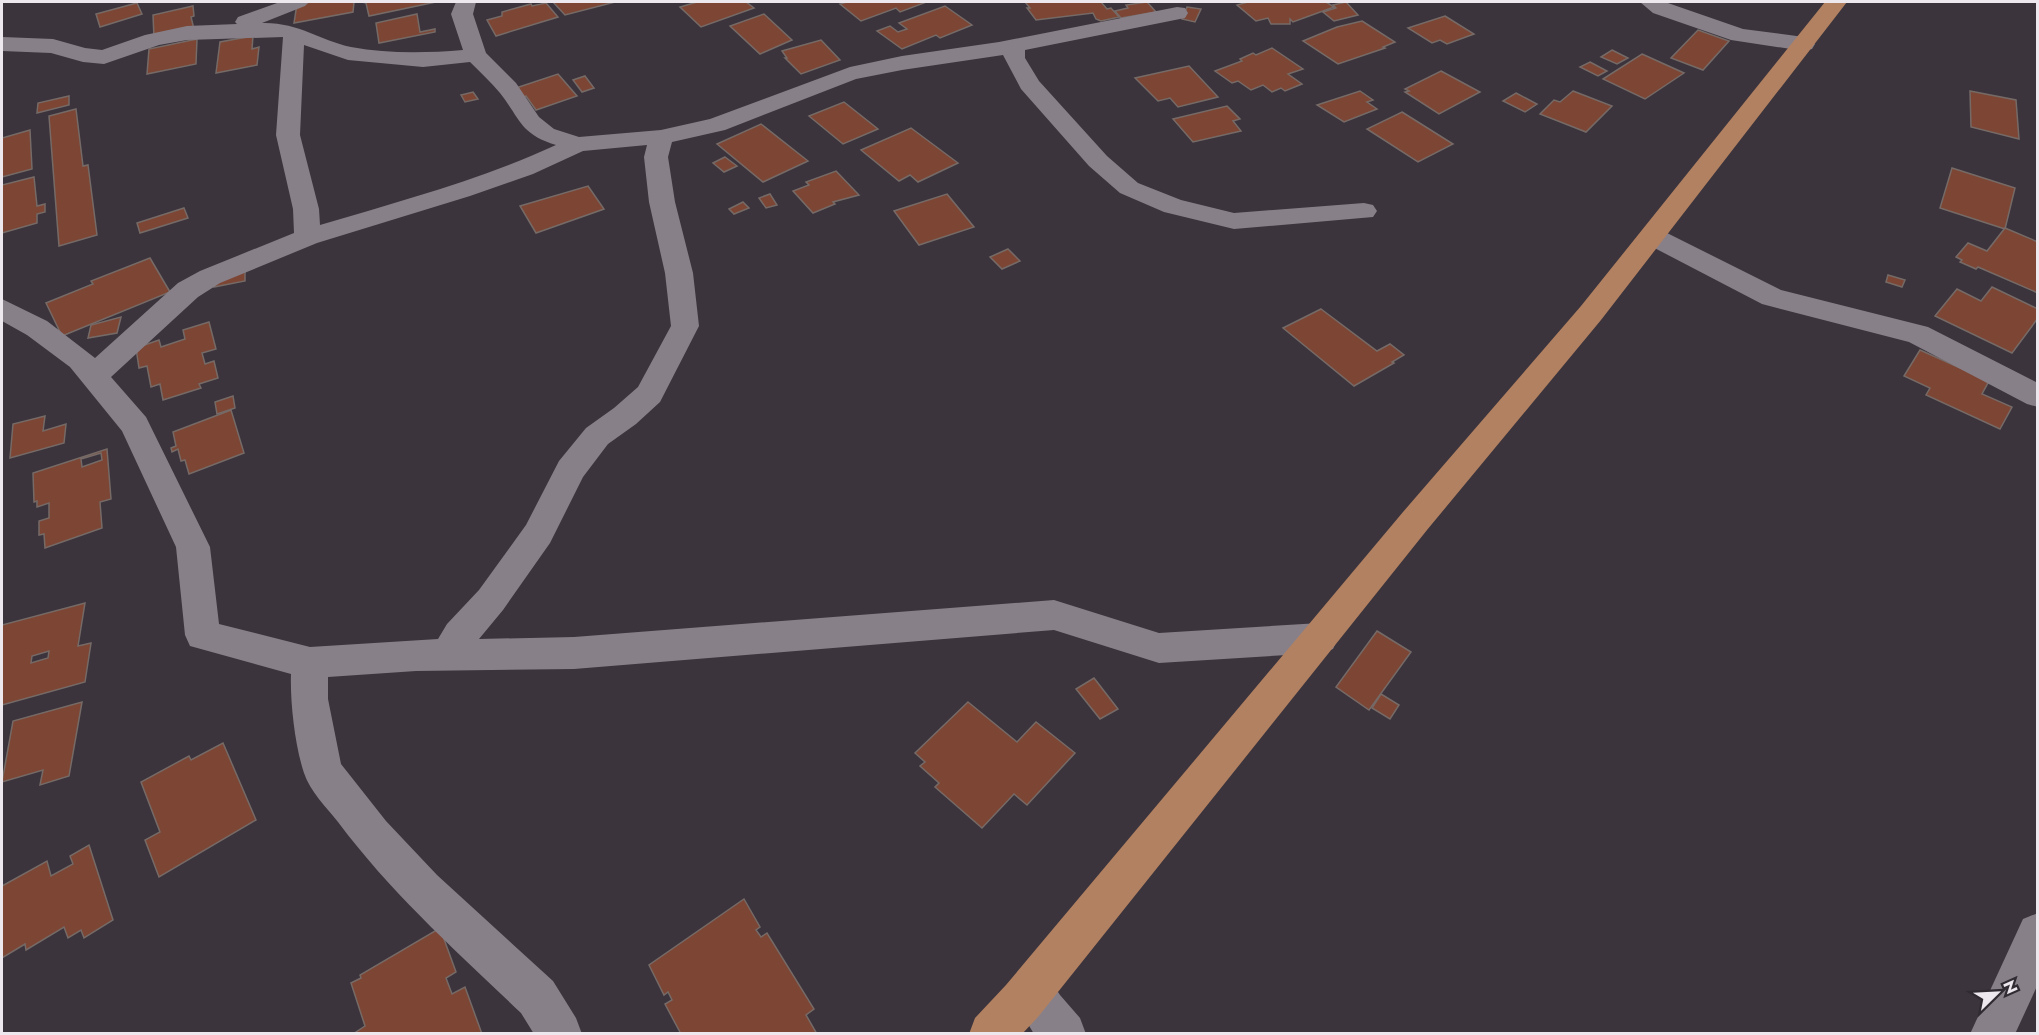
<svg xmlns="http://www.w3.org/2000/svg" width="2039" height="1035" viewBox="0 0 2039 1035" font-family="Jost,sans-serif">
<rect width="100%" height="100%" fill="#3b343c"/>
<g fill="#7d4533" stroke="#766a67" stroke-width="1.5" fill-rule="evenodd">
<polygon points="312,2 354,2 353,12 294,23 297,4"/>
<polygon points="362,2 436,2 369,16 366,3"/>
<polygon points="553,2 615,2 565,15"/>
<polygon points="697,2 746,2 754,8 701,27 680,7"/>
<polygon points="847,2 922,2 924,3 900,12 896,8 861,21 840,4"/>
<polygon points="1025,2 1101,2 1107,9 1111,8 1119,17 1101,21 1096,19 1093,13 1036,20 1027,8 1030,8"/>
<polygon points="1147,2 1156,12 1121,18 1115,11 1128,8 1126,5"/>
<polygon points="1248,2 1326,2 1334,7 1293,22 1290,19 1290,24 1271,24 1268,18 1256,21 1237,5"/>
<polygon points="1346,2 1358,15 1334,21 1323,12 1336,8 1333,5"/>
<polygon points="137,3 142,14 100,27 96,14"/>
<polygon points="546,3 558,17 496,36 487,20 502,16 502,12 531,4 532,6"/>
<polygon points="193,6 194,16 191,17 194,29 154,38 153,15"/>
<polygon points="945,6 972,25 940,38 936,35 902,49 877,31 890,26 898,32 907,29 899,23"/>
<polygon points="1187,7 1201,9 1195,22 1182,19"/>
<polygon points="417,14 420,32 435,29 435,32 379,43 376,23"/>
<polygon points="764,14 792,40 760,54 730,26"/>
<polygon points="1445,16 1474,34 1447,44 1440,40 1432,43 1408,28"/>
<polygon points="1362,21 1395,42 1383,47 1385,48 1338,64 1303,41 1337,27"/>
<polygon points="1698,30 1729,41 1703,70 1671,58"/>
<polygon points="253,36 252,49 259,47 257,65 216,73 220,42"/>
<polygon points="197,39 196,64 147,74 149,49"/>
<polygon points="821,40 840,60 801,74 785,58 787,58 782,51"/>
<polygon points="1272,48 1303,69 1288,74 1302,84 1285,91 1281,88 1272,92 1263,85 1251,90 1238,81 1232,83 1215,71 1242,61 1240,59 1253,53 1256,55"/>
<polygon points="1612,50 1628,58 1617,64 1601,57"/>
<polygon points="1642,54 1684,73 1645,99 1603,79"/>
<polygon points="1590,62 1607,71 1598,76 1580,67"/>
<polygon points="1189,66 1218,97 1178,107 1170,98 1158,101 1135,78"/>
<polygon points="1441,71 1480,92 1439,114 1405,92 1409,91 1405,89"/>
<polygon points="558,74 577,96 536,110 526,96 520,99 513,89"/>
<polygon points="585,76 594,88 582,92 573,80"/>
<polygon points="1360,91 1373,100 1367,102 1377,109 1344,122 1317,105"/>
<polygon points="1573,91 1612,106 1586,132 1540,114 1554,100 1560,102"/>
<polygon points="1970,91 2016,100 2019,139 1971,127"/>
<polygon points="473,92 478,99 465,102 461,95"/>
<polygon points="1516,93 1537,104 1525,112 1503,101"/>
<polygon points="69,96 69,105 37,113 38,103"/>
<polygon points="844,102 878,129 843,144 809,116"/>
<polygon points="1227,106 1240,119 1233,121 1241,131 1193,142 1173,119"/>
<polygon points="76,109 83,166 88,165 97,235 59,246 49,116"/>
<polygon points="1402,112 1453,144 1418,162 1367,129"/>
<polygon points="761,124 808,161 763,182 717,144"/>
<polygon points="911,128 958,163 918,182 910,175 899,181 861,150"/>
<polygon points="30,130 32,169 2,177 2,138"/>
<polygon points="725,157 737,166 724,172 713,163"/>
<polygon points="1952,168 2015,188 2005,229 1940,208"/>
<polygon points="836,171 859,195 833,202 835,204 813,213 793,191 809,185 806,182"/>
<polygon points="34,177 37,206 45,204 45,212 37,214 37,223 2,233 2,185"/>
<polygon points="588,186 604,209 536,233 520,206"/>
<polygon points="770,194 777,205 766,208 759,198"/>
<polygon points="947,194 974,227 919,245 894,211"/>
<polygon points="743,202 749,208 734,214 729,209"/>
<polygon points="184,208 188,218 140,233 137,223"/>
<polygon points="2005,228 2038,242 2038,293 1978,267 1976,269 1960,262 1962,260 1956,257 1968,243 1987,251"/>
<polygon points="1008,249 1020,261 1002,269 990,257"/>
<polygon points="150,258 170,292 62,336 46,303 93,284 91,281"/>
<polygon points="245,269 245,281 214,287 215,276"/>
<polygon points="1888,275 1905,280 1902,287 1886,282"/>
<polygon points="1992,287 2038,309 2038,318 2012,353 1935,316 1957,289 1981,301"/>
<polygon points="1321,309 1377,351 1390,344 1404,355 1392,362 1394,363 1354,386 1283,328"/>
<polygon points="121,317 117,333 88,338 91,325"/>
<polygon points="209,322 216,349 202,353 205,364 214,361 218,378 199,384 201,388 163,400 160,384 151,387 147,366 139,368 136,348 159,340 161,347 185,339 183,330"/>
<polygon points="1920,350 1989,381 1982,394 2012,407 2000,429 1926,395 1930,388 1904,376"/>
<polygon points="233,396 235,408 217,414 215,402"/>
<polygon points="231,410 244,453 189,474 185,460 181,461 178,449 172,452 171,448 176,446 173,432"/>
<polygon points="45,416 43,431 66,424 64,443 10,458 13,424"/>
<path d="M107,449L111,499L100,502L102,528L45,548L44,534L39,535V521L49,518V503L37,507V501L34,502L33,473ZM101,453L102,460L82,467L81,459Z"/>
<path d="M85,603L78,646L91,643L85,682L2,705V625ZM49,651L48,658L31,663L32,656Z"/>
<polygon points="1377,631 1411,652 1369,710 1336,687"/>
<polygon points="1094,678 1118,709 1100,719 1076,689"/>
<polygon points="1381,694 1399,705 1390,719 1372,708"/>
<polygon points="82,702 69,776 40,785 43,770 2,782 13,721"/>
<polygon points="968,702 1017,742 1036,722 1075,753 1027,805 1014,794 982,828 935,787 939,783 920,766 925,762 915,753"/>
<polygon points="223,743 256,820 159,877 145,840 160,832 141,782 189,756 191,760"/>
<polygon points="89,845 113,920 84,938 81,930 68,938 64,927 26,950 25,944 2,958 2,886 47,861 51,876 73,864 70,856"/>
<polygon points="744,899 760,927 756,930 761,937 767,933 814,1009 806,1015 817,1034 681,1034 665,1004 672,1000 668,992 664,995 649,965"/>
<polygon points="440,928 456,972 446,978 452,994 465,987 482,1034 353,1034 365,1026 351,983 361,978 360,975"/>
</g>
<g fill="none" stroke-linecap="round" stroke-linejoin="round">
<g fill="#878089" fill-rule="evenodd">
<path d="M280,2H309L305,6L262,23C298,22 319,40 351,47C388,54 427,53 463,50L451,14L456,2H476L473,14L486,53L516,83L539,117L554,129L579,137L661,130L710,119L850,67L902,56L999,42L1177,7L1185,8L1188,13L1185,18L1025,50V58L1039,81L1107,156L1138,183L1181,200L1234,213L1364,203L1373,205L1377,211L1373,217L1234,229L1164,212L1120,193L1089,166L1021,89L1003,55L902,70L856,79L725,130L672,142L668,157L675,202L693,273L699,326L660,402L636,424L608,444L583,477L550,543L503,610L479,639L574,637L1054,600L1159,633L1320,623L1333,627L1338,638L1333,649L1320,653L1159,663L1054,630L574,669L416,671L328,677V699L341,764L386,821L437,875L553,981L576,1018L582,1034H534L521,1013C457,952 391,893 338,822C326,807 310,791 304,773C295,746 290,702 291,674L190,646L185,635L176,547L122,431L70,367L27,335L2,321V299L47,321L95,358L178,283L200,271L294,233L293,209L276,135L283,37L187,40L159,45L104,64L83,62L51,53L2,51V37L53,39L85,48L102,50L145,35L187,26L237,24L235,22L238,17ZM304,45L348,60L423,67L470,62C480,72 491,82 500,93C521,120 520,134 556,145C480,180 400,201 320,225L319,209L300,135ZM647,145L644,157L649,202L665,273L671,326L638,387L614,408L586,428L559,461L526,525L479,590L447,624L438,639L310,647L219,624L210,547L146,417L111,377L198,297L220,283L317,243L470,196L533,174L583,151Z"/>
<polygon points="1640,2 1665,2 1743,29 1804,37 1812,39 1815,44 1812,49 1804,51 1731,40 1653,13"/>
<polygon points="1652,228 1661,230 1781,290 1928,327 2038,383 2038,407 2027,404 1909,342 1762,304 1643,242 1639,236 1643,230"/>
<polygon points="2038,913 2038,984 2015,1034 1970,1034 2023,919"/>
<polygon points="1031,967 1046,974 1060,995 1080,1018 1086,1034 1034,1034 1016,1004 1009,989 1016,974"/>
</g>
<polygon fill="#b28161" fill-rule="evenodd" points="1825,2 1847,2 1601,320 1427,530 1038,1017 1022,1034 969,1034 975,1018 1006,985 1403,512 1581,306"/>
</g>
<rect width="2039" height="1035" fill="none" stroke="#ece8ed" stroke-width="6"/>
<g transform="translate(1997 993) rotate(66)" stroke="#302a32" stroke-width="4.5" paint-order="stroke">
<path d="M0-4.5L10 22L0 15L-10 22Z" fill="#ece8ed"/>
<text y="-9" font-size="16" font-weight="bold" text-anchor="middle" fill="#ece8ed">N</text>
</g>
</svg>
